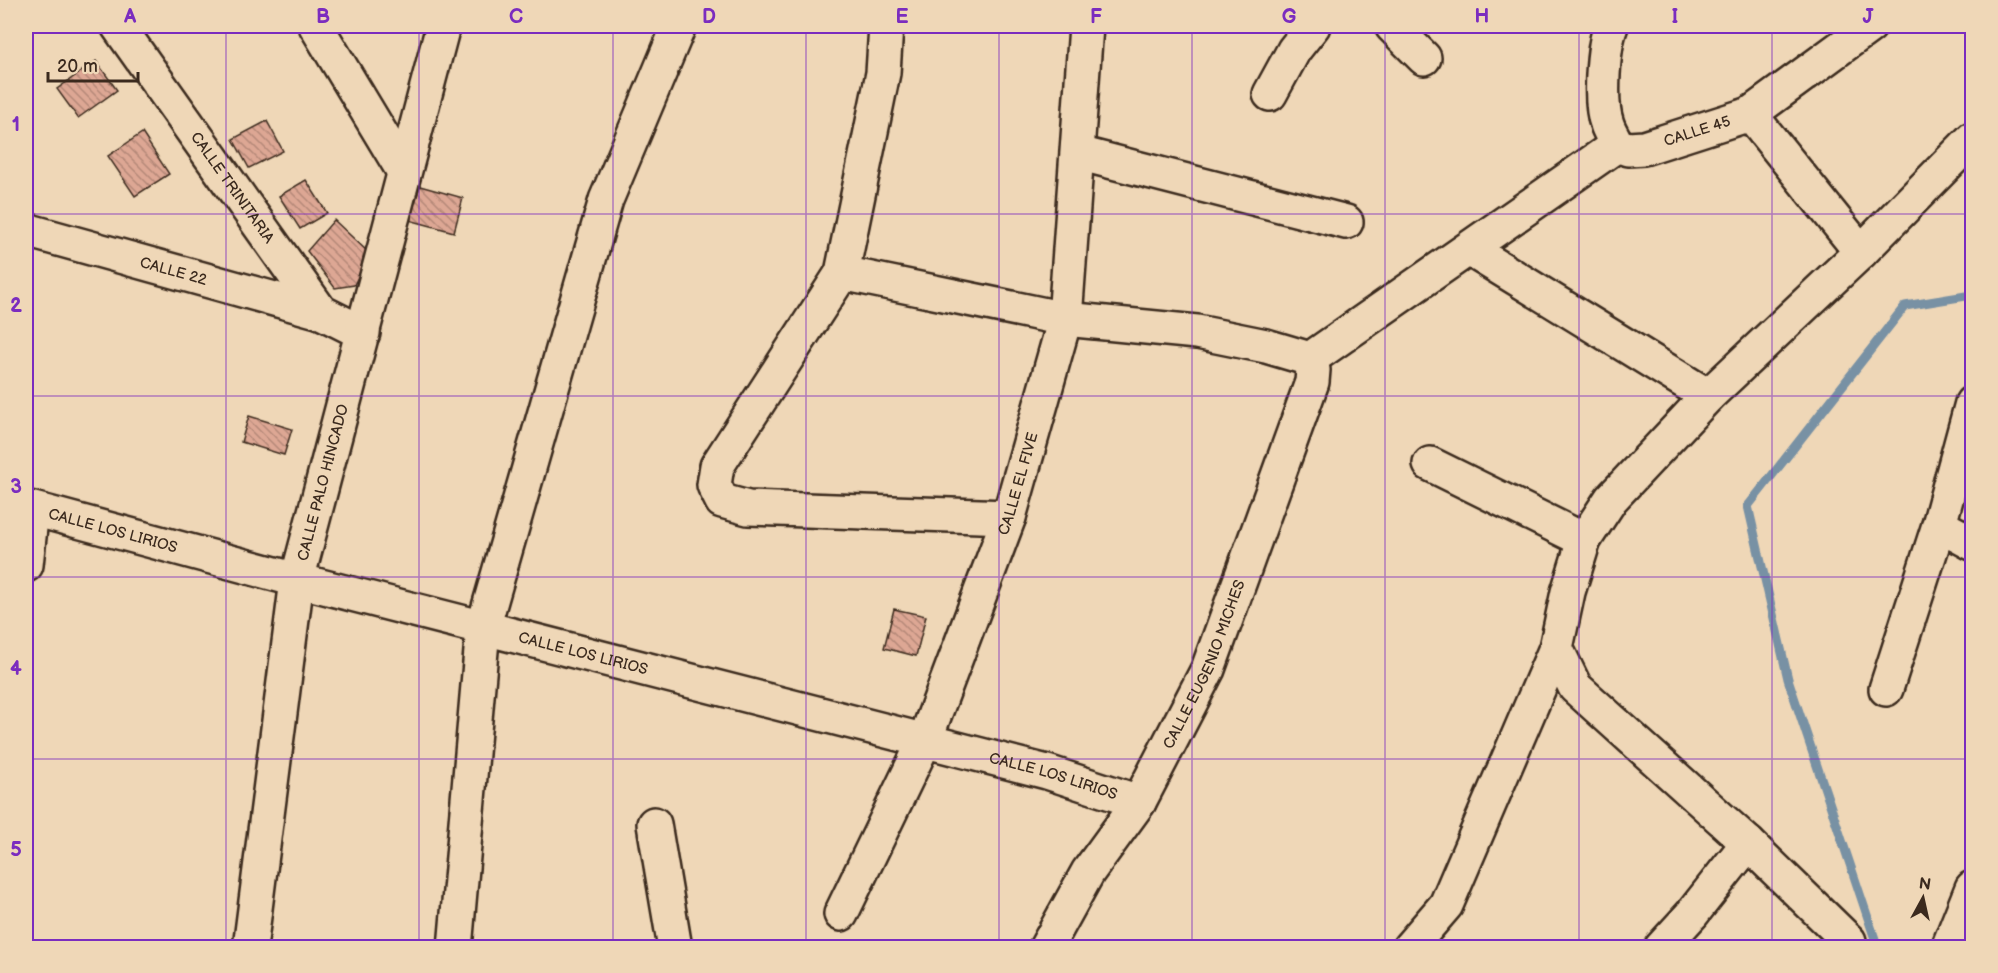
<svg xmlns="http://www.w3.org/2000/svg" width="1998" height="973" viewBox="0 0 1998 973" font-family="'Balsamiq Sans',sans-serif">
<defs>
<pattern id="building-back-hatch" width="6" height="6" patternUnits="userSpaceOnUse" patternTransform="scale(1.5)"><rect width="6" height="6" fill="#dda794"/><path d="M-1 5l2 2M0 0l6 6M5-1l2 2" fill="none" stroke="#b48878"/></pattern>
</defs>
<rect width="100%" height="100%" fill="#efd7b7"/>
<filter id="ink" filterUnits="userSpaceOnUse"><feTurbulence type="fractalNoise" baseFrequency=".0167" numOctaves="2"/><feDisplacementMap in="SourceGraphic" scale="12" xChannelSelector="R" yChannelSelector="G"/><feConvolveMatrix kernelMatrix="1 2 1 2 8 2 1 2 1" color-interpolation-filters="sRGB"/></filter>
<g filter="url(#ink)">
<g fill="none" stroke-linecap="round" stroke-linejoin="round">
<polyline stroke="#7891a4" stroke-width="9" points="1878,948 1788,679 1748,506 1905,306 1972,295"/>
</g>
<g fill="url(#building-back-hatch)" stroke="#3b2a1e" stroke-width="1.5">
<polygon points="96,61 117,90 78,118 57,89"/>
<polygon points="267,121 283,151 249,168 233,139"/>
<polygon points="142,133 169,174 135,196 108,156"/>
<polygon points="306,180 327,213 300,229 279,196"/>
<polygon points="420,186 463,198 454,232 409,220"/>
<polygon points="334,220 369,253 354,285 335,288 307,251"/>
<polygon points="249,416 292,429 284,455 241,442"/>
<polygon points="894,609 926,616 916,656 884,648"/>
</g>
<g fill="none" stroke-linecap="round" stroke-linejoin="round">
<defs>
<g id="street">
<path id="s1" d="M118,26L321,312L363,333"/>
<polyline points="316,26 404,172"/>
<polyline points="886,26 883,73 842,273 1065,319 1197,332 1266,346 1310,359"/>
<polyline points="1392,26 1424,58"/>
<path id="s2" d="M1611,26C1603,46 1599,103 1607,124C1609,131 1614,138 1617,145L1628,149L1644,148L1750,114L1870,26"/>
<polyline points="1270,94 1294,50 1313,26"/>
<polyline points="1750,114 1861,252"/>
<polyline points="1078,153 1346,222"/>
<path id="s3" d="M26,230L321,312"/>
<polyline points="1469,249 1708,396"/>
<polyline points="842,273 717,466 714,485 722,501 748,508 1009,517"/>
<polyline points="1310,359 1617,145"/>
<polyline points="1430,464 1584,540"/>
<path id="s4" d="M26,507L297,580L1047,772L1139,802"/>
<polyline points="1939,525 1972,403"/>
<polyline points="26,565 32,509"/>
<polyline points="1886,689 1939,525 1972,543"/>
<polyline points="654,824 675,948"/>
<path id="s5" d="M841,914L925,740L1009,517L1065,319L1086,26"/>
<polyline points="1849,941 1748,843 1575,687 1556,648 1568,592 1584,540 1611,499 1708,396 1861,252 1972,139"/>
<path id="s6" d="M250,948L297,580L443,26"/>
<polyline points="455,948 483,628 606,200 679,26"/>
<path id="s7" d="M1046,948L1088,872L1139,802L1208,669L1312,382L1313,370L1310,359"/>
<polyline points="1409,948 1446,905 1556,648"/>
<polyline points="1661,948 1692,914 1748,843"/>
<polyline points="1948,948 1972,888"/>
</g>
</defs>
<use href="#street" stroke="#3b2a1e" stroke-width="38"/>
<use href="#street" stroke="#efd7b7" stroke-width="33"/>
</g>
</g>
<path fill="none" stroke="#7b2cbf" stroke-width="1.5" stroke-opacity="0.55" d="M226,26V948M419,26V948M613,26V948M806,26V948M999,26V948M1192,26V948M1385,26V948M1579,26V948M1772,26V948M26,214H1972M26,396H1972M26,577H1972M26,759H1972"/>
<g text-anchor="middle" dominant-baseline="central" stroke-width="4.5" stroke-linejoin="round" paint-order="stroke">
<g font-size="15" fill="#3b2a1e" stroke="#efd7b7">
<text stroke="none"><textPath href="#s2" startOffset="206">CALLE 45</textPath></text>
<text stroke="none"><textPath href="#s1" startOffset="198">CALLE TRINITARIA</textPath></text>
<text stroke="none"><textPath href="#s3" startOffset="153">CALLE 22</textPath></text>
<text stroke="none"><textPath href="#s6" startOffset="472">CALLE PALO HINCADO</textPath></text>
<text stroke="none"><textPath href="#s5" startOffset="466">CALLE EL FIVE</textPath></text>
<text stroke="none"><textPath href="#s4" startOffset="90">CALLE LOS LIRIOS</textPath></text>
<text stroke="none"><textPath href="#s4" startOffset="576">CALLE LOS LIRIOS</textPath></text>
<text stroke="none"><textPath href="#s7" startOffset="326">CALLE EUGENIO MICHES</textPath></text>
<text stroke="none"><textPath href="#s4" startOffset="1062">CALLE LOS LIRIOS</textPath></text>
</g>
</g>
<rect width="1998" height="973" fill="none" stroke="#efd7b7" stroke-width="66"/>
<g transform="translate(1923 898) rotate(8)" stroke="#efd7b7" stroke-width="4.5" paint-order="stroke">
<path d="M0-4.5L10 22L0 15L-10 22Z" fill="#3b2a1e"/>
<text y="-9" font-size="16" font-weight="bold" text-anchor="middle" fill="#3b2a1e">N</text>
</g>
<path d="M48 72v9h90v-9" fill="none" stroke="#3b2a1e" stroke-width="3"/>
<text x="57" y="72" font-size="18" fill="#3b2a1e" stroke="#efd7b7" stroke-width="4.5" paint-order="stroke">20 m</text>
<rect x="33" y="33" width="1932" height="907" fill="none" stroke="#7b2cbf" stroke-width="2"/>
<g font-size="20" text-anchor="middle" font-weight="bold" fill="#7b2cbf">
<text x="130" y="23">A</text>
<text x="323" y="23">B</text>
<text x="516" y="23">C</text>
<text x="709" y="23">D</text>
<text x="902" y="23">E</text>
<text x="1096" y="23">F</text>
<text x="1289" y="23">G</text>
<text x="1482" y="23">H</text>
<text x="1675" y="23">I</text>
<text x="1868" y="23">J</text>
<text x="16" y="131">1</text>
<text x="16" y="312">2</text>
<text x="16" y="493">3</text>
<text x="16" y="675">4</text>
<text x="16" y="856">5</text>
</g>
</svg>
